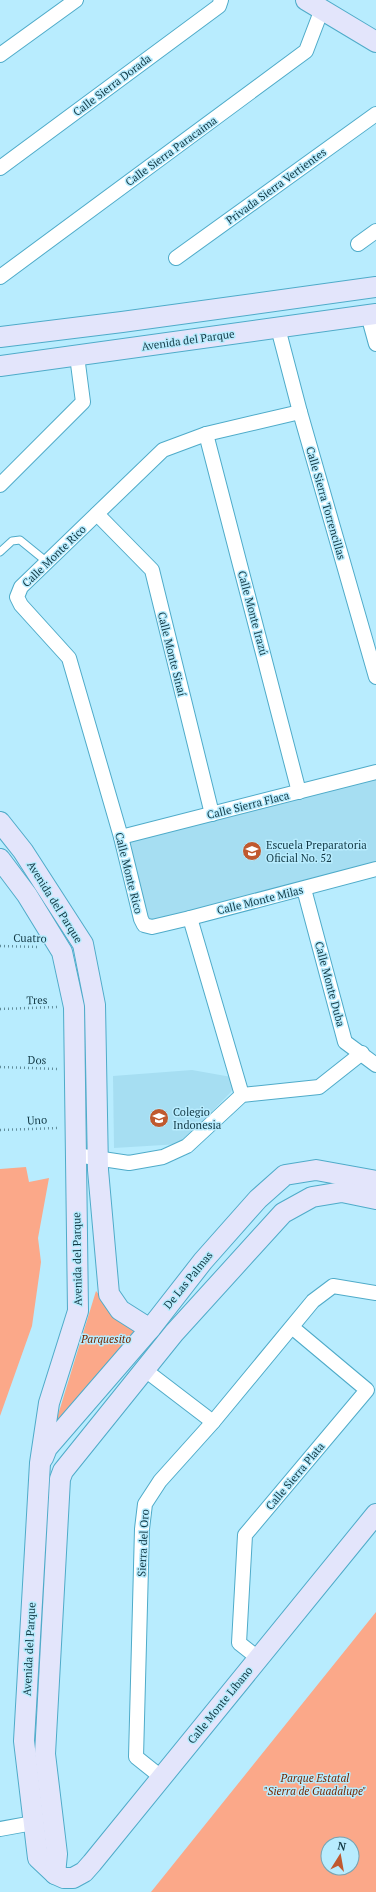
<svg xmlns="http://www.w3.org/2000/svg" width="376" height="1892" viewBox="0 0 376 1892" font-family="'PT Serif',serif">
<rect width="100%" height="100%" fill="#b8ecfe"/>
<g fill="#a6def2">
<polygon points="376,775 376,864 147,925 124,839"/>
<polygon points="192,1070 237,1078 231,1092 180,1144 114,1148 113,1076"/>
</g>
<g fill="#fba889" fill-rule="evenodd">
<polygon points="26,1167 29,1182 49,1178 38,1238 41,1262 32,1326 0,1416 0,1169"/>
<polygon points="96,1291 116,1316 146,1331 50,1441"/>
<path d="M376,1612V1892H151ZM328,1844H352V1868H328Z"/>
</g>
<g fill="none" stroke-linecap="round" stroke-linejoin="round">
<defs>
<polyline id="lane" points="0,552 12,541 20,540 47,562"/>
<g id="street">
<polyline points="0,55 76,0"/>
<polyline points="0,168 219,6 221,0"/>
<polyline points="358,244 376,231"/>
<polyline points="176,258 376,114"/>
<polyline points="0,277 306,51 322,9"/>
<polyline points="368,315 376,344"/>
<polyline points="278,328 300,412 376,677"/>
<polyline points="300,412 206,434 163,450 21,587 17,597 21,605 69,658 121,837 141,919 144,925 152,927 190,918 376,869"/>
<polyline points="206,434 299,792"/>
<polyline points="0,485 83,402 77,356"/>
<polyline points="97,514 152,570 212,814"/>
<polyline points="121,837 376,772"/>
<polyline points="304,889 345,1042 376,1065"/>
<polyline points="190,918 242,1095"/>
<polyline points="76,1155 129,1163 163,1157 187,1146 242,1095 319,1087 362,1053"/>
<polyline points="145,1370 213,1422"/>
<polyline points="258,1658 239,1643 245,1535 367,1390 293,1328"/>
<polyline points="161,1777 136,1757 142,1529 145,1504 160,1481 213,1422 313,1301 333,1286 376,1293"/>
<polyline points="0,1829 33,1823"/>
</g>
<g id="secondary">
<polyline points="306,0 376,42"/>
<polyline points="0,337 122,322 376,287"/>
<polyline points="0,366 376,314"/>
<polyline points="0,822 23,851 83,944 95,1005 98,1170 109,1294 120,1310 150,1329"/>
<polyline points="0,859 27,895 62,952 74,1007 78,1311 49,1403 40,1463 24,1741 38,1858 55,1874 64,1878 73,1878 84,1872 92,1863 376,1514"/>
<polyline points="43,1458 47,1448 150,1329 203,1261 258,1199 285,1175 316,1170 376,1181"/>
<polyline points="55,1874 57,1854 45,1754 60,1479 63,1471 174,1333 283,1213 312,1197 342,1192 376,1199"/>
</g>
</defs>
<use href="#lane" stroke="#4fabc9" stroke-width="9"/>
<use href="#street" stroke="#4fabc9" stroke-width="16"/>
<use href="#secondary" stroke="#4fabc9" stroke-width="22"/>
<g stroke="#608d9c" stroke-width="2.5" stroke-dasharray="1 3" stroke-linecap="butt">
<polyline points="0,946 39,947"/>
<polyline points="0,1009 57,1007"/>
<polyline points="0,1067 59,1069"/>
<polyline points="0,1130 59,1128"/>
</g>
<use href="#lane" stroke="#fff" stroke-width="7"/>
<use href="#street" stroke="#fff" stroke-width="14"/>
<use href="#secondary" stroke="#e3e5fb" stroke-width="20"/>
</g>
<defs>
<symbol id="school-disc" viewBox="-11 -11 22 22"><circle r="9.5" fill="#c0592f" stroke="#b8ecfe"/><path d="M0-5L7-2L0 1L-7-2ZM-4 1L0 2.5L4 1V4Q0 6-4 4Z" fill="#fff"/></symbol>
</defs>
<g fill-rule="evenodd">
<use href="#school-disc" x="241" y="840" width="22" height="22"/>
<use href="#school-disc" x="148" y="1107" width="22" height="22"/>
</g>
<g text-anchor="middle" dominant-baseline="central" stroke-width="3" stroke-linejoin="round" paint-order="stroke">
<g font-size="11" fill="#123945" stroke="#b8ecfe">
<text transform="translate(112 85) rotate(-37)">Calle Sierra Dorada</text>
<text transform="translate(171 151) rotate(-36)">Calle Sierra Paracaima</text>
<text transform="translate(276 186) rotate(-36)">Privada Sierra Vertientes</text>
<text transform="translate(188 340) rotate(-8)">Avenida del Parque</text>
<text transform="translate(326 503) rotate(74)">Calle Sierra Torrencillas</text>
<text transform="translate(54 556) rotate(-44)">Calle Monte Rico</text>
<text transform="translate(253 613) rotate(75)">Calle Monte Irazú</text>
<text transform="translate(172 654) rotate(76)">Calle Monte Sinaí</text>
<text transform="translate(248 805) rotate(-14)">Calle Sierra Flaca</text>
<text transform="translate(129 873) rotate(76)">Calle Monte Rico</text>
<text transform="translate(260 900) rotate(-14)">Calle Monte Milas</text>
<text transform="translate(55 902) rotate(58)">Avenida del Parque</text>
<text transform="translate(30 938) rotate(1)">Cuatro</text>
<text transform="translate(330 984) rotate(75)">Calle Monte Duba</text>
<text transform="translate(37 1000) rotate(-1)">Tres</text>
<text transform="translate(37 1060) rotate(1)">Dos</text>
<text transform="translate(37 1120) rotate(-3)">Uno</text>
<text transform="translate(77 1259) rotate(-91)">Avenida del Parque</text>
<text transform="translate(188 1280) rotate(-51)">De Las Palmas</text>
<text transform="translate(295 1476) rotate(-50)">Calle Sierra Plata</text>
<text transform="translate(143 1543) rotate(-87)">Sierra del Oro</text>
<text transform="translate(29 1649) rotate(-87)">Avenida del Parque</text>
<text transform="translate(220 1705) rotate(-51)">Calle Monte Líbano</text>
</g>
<g font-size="11" fill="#123945" stroke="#b8ecfe" text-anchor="start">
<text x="266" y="845">Escuela Preparatoria<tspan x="266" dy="13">Oficial No. 52</tspan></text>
<text x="173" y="1112">Colegio<tspan x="173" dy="13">Indonesia</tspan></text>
</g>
<g font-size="11" font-style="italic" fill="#762700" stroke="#b8ecfe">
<text x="106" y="1339">Parquesito</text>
<text x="315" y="1778">Parque Estatal<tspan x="315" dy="13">"Sierra de Guadalupe"</tspan></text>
</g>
</g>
<g transform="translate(340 1856) rotate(11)"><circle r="19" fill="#b8ecfe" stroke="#76a4b4"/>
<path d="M0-3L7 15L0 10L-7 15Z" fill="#c0592f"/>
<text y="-6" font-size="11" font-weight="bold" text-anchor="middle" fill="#123945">N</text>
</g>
</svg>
